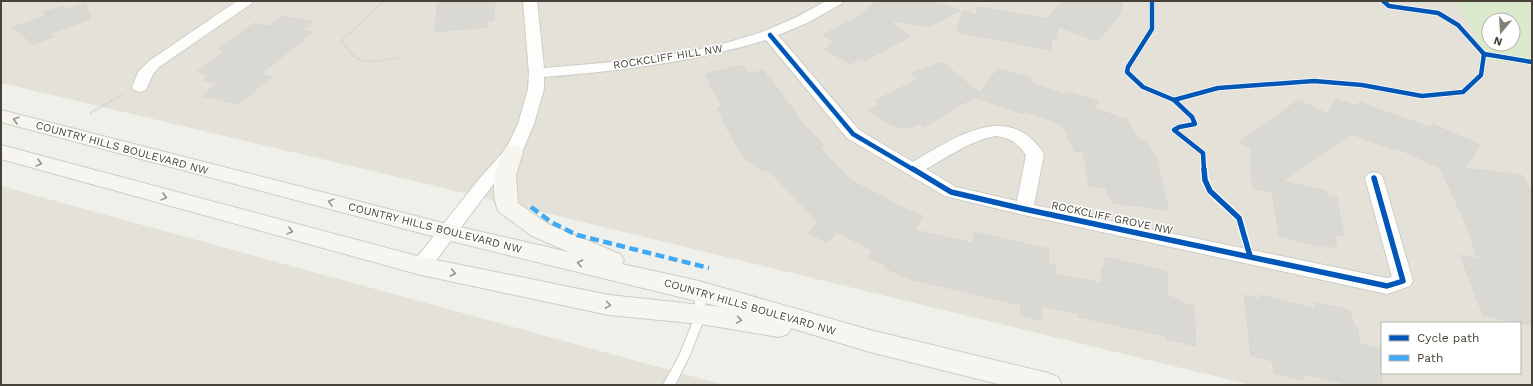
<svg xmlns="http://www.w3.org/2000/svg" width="1533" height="386" viewBox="0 0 1533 386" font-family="'Work Sans',sans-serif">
<rect width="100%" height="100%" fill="#f0f0eb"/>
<g fill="#e4e2d8" fill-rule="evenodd">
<path d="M1,1H1532V385H1251L435,186L1,83ZM1489,20H1513V44H1489ZM1382,323H1520V373H1382Z"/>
<polygon points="1,186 724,385 1,385"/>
</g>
<path fill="#dbeacc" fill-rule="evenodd" d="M1457,1H1532V66L1487,59ZM1489,20H1513V44H1489Z"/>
<g fill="#dad8d3" stroke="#d8d7d1">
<polygon points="436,1 495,1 494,20 487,21 487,27 434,32 437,11"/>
<polygon points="876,1 933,1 960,10 928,27 890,20 910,37 864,61 860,59 850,64 825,49 830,47 828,45 835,42 823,35 861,15"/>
<polygon points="1063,1 1123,1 1120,15 1097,41 1058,27 1056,39 1052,38 1051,50 956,32 963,10 976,15 978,7 988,8 1047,19"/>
<polygon points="86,3 91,19 50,33 53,37 33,44 12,27 46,16 43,12 64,6 66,10"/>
<polygon points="283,16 313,22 302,30 313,32 261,74 272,77 238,104 202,96 218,83 203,80 209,75 197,72 226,51 218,49 254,23 270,26"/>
<polygon points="942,62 980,93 998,68 1031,78 1029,82 1066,95 1068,92 1079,96 1080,95 1098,101 1094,108 1122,118 1126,118 1140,141 1146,141 1156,156 1169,210 1112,203 1110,196 1107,195 1106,188 1089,186 1083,151 1075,152 1062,125 1025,111 1023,114 977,98 964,103 924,127 918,123 912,127 902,128 891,125 868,110 879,104 875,101 918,79 911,73"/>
<polygon points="742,65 748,74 764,70 767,76 769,76 799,118 798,119 825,146 820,148 854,182 888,199 886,200 923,216 915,230 972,243 974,232 1049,249 1048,264 1056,266 1055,274 1101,283 1102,266 1104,267 1105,257 1161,270 1161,271 1167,272 1168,296 1181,300 1180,303 1194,306 1196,346 1166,339 1166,336 1078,317 1079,314 1042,306 1041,320 1020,315 1021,305 909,279 885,268 887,266 867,257 872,250 837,232 827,243 808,232 818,222 767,169 762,172 751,161 749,162 744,157 721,119 724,119 717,108 722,107 708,82 710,82 705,74"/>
<polygon points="1336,99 1358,106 1359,102 1429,127 1432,124 1481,145 1465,168 1522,175 1532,192 1532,326 1483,315 1460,255 1478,259 1464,220 1440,168 1394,147 1393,149 1351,134 1283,181 1326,191 1327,195 1337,197 1344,236 1334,234 1337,248 1321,244 1322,247 1279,236 1272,190 1268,192 1252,188 1251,148 1240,142 1298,100 1328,114"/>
<polygon points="1244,295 1261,299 1260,295 1315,309 1314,302 1350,310 1354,326 1357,327 1360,344 1382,349 1382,385 1350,385 1304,374 1304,380 1274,373 1272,361 1251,356"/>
</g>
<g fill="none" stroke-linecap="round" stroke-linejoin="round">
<defs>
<polygon id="service" points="699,287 703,288 704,291 706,314 689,357 675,385 663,385 679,356 696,314 694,291 695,288"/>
<g id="minor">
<polygon points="237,1 253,1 251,4 159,67 153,74 146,90 140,92 134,90 132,87 138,72 149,61"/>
<path d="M523,1H537L544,68L614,62L692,51L726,43L762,32L797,17L826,1H843L841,4L807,23L778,35L859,130L913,162C954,138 1009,99 1044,154L1034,205L1387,278L1392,277L1365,178L1368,174L1374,172L1380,174L1383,178L1413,281L1410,286L1387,294L1024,215L945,196L847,138L766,40C694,62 620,71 544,77V89L534,124L522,152L492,186L428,271L421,273L414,271L411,266L414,261L480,178L506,149L518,124L528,89L529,73ZM996,136C1010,137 1018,144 1026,155L1017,201L956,187L926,169C948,157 971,140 996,136Z"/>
</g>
<path id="secondary" d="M1,110L447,224L569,252L532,236L499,212C489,194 495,163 506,147L513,145L520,147L523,152L516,175L518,203L548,224L620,254L624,260L622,264L699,281L870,330L1048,373L1058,377L1062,385H1002L870,352L791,328L788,334L779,337L701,324L609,315L421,275L1,159V145L421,257L609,295L721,307L447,240L1,122Z"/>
</defs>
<use href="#service" stroke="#ccccc7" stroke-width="2"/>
<use href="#minor" stroke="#ccccc7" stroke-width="2"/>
<use href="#secondary" stroke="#cfcdc2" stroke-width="2"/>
<g stroke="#d1cfcb" stroke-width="2" stroke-dasharray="1.5 1.5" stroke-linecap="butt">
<path d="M384,1L341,41C361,69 368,61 399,58"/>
<polyline points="90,113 124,94"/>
</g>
<use href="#service" fill="#fdfdfc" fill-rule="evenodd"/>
<use href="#minor" fill="#fdfdfc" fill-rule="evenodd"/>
<use href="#secondary" fill="#f6f5ef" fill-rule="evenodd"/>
<polyline stroke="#3fa9f5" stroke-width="4.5" stroke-dasharray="9 4.5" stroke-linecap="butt" points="531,207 551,222 577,235 709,268"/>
<defs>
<g id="cycleway-far1">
<polyline points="1152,1 1152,29 1128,67 1127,72 1143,87 1174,100 1218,88 1314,81 1362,85 1422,96 1463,92 1481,75 1484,54 1532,62"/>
<polyline points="1383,1 1389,6 1438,13 1458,25 1484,54"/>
<polyline points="770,35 853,134 914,170"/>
<polyline points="1174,100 1192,117 1195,124 1179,127 1174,130 1203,153 1204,170"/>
</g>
<g id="cycleway">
<polyline points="913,169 951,192 1024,209 1387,286 1403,281 1374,178"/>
<polyline points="1204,169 1205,180 1210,191 1239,218 1250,256"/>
</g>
</defs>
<use href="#cycleway-far1" stroke="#fff" stroke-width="6"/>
<use href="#cycleway" stroke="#fff" stroke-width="8"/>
<use href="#cycleway-far1" stroke="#0057b8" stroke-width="4.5"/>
<use href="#cycleway" stroke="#0057b8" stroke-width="5.5"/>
</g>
<defs><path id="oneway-chevron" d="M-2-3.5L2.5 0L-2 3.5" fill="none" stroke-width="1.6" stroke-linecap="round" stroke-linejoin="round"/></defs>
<g stroke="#95938a">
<use href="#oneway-chevron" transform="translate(16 120) rotate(-165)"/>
<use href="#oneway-chevron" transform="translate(39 163) rotate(15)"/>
<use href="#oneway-chevron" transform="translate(164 197) rotate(15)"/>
<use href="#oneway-chevron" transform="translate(331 202) rotate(-165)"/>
<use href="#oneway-chevron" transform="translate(290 231) rotate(15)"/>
<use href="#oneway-chevron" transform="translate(580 263) rotate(-167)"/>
<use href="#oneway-chevron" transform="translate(453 273) rotate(12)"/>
<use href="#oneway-chevron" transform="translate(608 305) rotate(9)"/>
<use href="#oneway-chevron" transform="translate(739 320) rotate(9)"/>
</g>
<g text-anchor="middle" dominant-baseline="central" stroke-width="3" stroke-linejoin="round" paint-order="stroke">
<g font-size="11" fill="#464237" stroke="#fff">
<text transform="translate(668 57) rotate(-9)">ROCKCLIFF HILL NW</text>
<text transform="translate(122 148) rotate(15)">COUNTRY HILLS BOULEVARD NW</text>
<text transform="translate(1112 218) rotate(12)">ROCKCLIFF GROVE NW</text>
<text transform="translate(435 228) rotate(14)">COUNTRY HILLS BOULEVARD NW</text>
<text transform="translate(750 307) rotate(16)">COUNTRY HILLS BOULEVARD NW</text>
</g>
</g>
<rect width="1533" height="386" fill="none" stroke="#464237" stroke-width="4"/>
<rect x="1381" y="322" width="140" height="52" fill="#ffffff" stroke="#b5b3af"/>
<rect x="1389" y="335" width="20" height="6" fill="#0057b8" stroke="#b5b3af"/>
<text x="1417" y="342" font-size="12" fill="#464237">Cycle path</text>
<rect x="1389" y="355" width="20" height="6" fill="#3fa9f5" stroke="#b5b3af"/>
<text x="1417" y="362" font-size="12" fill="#464237">Path</text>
<g transform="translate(1501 32) rotate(198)"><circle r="19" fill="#ffffff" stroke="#b5b3af"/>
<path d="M0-3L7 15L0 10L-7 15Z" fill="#827f76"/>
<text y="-6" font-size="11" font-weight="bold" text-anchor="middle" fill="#464237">N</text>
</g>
</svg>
